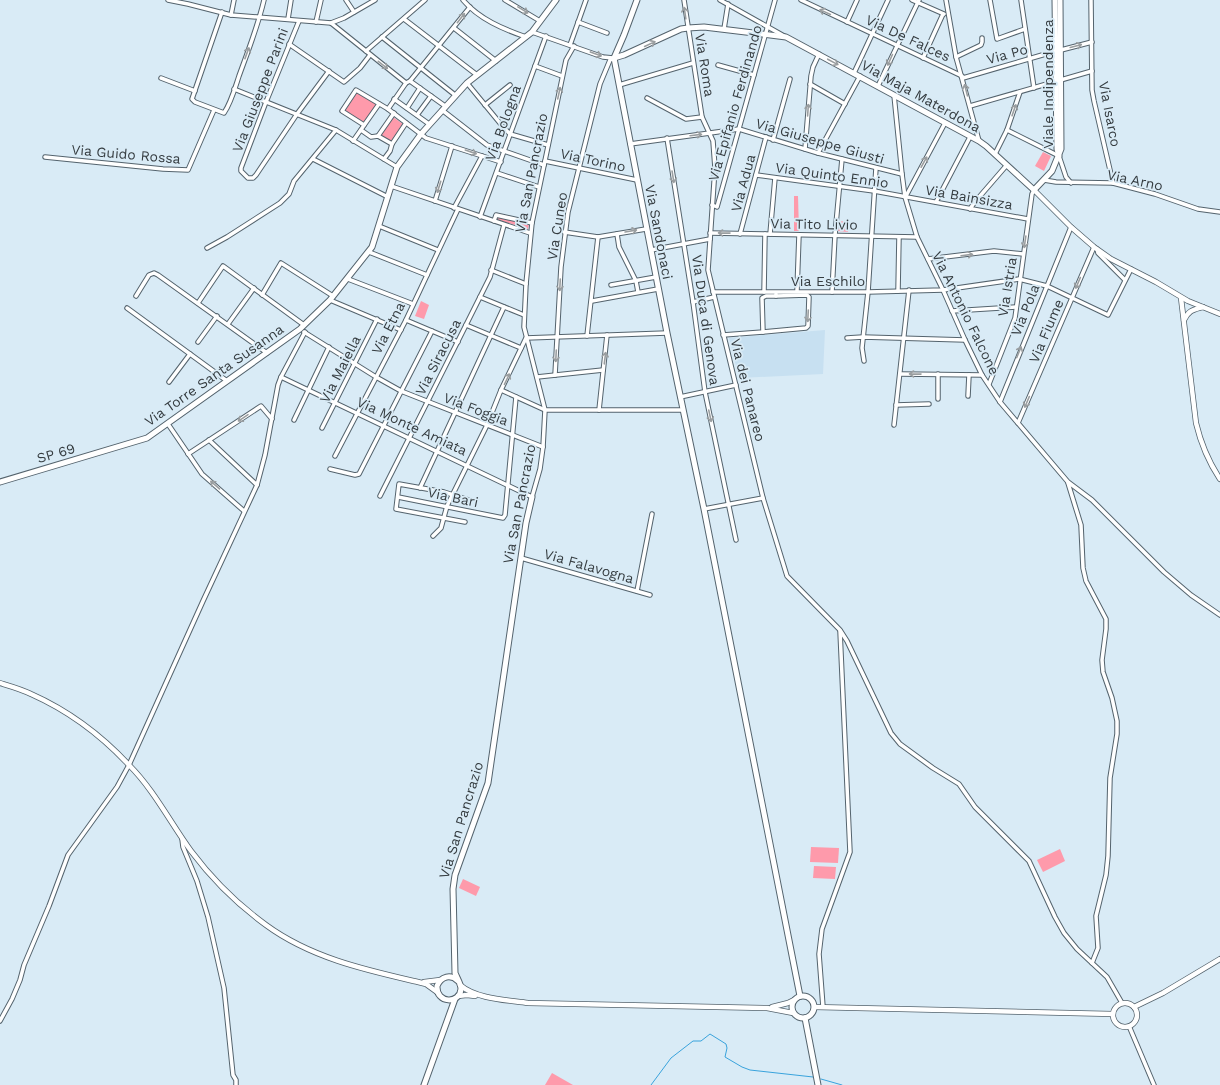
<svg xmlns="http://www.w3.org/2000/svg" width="1220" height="1085" viewBox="0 0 1220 1085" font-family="'Work Sans',sans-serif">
<rect width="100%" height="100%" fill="#d9ebf6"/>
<polygon fill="#c7e0f1" points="825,330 823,374 739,378 729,338"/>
<g fill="#fe9aab">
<polygon points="357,92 377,104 363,123 345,111"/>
<polygon points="393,117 403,124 392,142 381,135"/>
<polygon points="1043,152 1051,156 1044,171 1035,166"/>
<polygon points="794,196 798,196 799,231 794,231"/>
<polygon points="498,217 529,224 528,229 496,219"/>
<polygon points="839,221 849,222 848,232 838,231"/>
<polygon points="421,301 429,305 424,319 415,316"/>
<polygon points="811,847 839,848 838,863 810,862"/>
<polygon points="1060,849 1065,861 1043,872 1037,860"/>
<polygon points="814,866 836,867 835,879 813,878"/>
<polygon points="463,879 480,887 476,896 459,888"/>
<polygon points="552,1073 573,1085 545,1085"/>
</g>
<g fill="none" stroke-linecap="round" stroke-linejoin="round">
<g stroke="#39a3dc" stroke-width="1">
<polyline points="821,1079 842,1085"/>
<polyline points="651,1085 671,1058 693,1041 701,1041 710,1034 726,1044 727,1048 725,1057 742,1067 750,1070 813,1077"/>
</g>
<defs>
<g id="minor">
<polyline points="168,0 188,4 231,15 331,23 344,18 375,0"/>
<polyline points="346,0 354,12"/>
<path d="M463,0C479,19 503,29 526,37"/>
<polyline points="505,0 540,21"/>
<polyline points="684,0 702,117 713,141 715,168 708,270 763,498 787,576 840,630 847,641 891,733 900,744 933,768 959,784 975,807 1029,861 1055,917 1064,933 1077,949 1107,977 1122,1003"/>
<polyline points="720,0 784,36"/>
<polyline points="801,0 962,76"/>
<polyline points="912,0 944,14"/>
<polyline points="946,0 956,57 979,141"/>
<polyline points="990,0 997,39 1025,29"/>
<polyline points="1021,0 1034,88"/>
<polyline points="1091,0 1092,90 1094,101 1113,183"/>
<path d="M222,12L192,99L195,102L224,113C231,103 235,88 239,76C248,51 258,26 264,0"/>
<polyline points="231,15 234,0"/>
<polyline points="288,19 291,0"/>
<polyline points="404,19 477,75"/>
<polyline points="299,21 266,102 241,168 241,171 248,178 253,178 256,175 297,114 329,71"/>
<polyline points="316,22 321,0"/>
<polyline points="578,22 607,33"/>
<polyline points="847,22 857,0"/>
<polyline points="331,23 406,83"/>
<polyline points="454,28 496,61"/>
<polyline points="724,29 728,4"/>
<polyline points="532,32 603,57 613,58"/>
<polyline points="382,37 455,95"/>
<polyline points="289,44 344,82 360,68 370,55"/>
<polyline points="570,45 586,0"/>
<polyline points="1061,50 1092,42"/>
<polyline points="366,51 425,0"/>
<polyline points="956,57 981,45 982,42 982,38"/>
<polyline points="923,58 943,14"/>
<polyline points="718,65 754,75"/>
<polyline points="535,66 562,76"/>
<polyline points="854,73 888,0"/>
<polyline points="161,78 195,91"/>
<polyline points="963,78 1056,51"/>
<polyline points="410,81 445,106"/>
<polyline points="467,83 504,128 510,134 548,145"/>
<polyline points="810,84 845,104"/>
<polyline points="619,85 693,63"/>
<polyline points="878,86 919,0"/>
<polyline points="234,89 336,130 397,167"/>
<polyline points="894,95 902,174 905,197 917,237 943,290 965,340 982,375 1000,402 1068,482 1092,500 1164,572 1191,595 1220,615"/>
<polyline points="647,98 686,119 702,117"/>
<polyline points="394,99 429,124"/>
<polyline points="485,105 510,85"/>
<polyline points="970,106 1092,71"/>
<polyline points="407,108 420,88"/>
<polyline points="388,109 406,83 410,81 470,7"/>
<polyline points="442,110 487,145 544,165"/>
<polyline points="417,115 431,96"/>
<polyline points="364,125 342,111 356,90 388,109 426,138 501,162"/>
<polyline points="361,130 371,137 378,136 392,144"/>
<polyline points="1007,130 1059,156 1066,177 1071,183"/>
<polyline points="378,136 394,113"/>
<polyline points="667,138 693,302 705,392 736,540"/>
<polyline points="773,140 790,79"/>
<polyline points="353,141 379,104"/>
<polyline points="630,144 739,129 818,153 902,174"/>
<polyline points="805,149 811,76 813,67 819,54"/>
<polyline points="818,153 860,76"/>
<polyline points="995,154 1007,130 1020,92"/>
<polyline points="45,157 163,169 188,170 214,110"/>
<polyline points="313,159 388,197"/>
<polyline points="384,159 390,151 392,144 406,123"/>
<polyline points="545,161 637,180"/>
<polyline points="497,173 539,187"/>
<polyline points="756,175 874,191 1028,219"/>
<polyline points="1044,180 1056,182 1113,183 1155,194 1198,209 1220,212"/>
<polyline points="391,186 530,233"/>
<polyline points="906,196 945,123"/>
<polyline points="435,201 452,146"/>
<polyline points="936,202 970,137"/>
<polyline points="712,205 717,207 775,0"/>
<polyline points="454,208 482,156"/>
<polyline points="970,209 974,203 1006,166"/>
<polyline points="480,217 546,36"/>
<polyline points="494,221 496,215 532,223"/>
<polyline points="379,226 438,250"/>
<polyline points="564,232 598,237 646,229"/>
<polyline points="710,233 917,237"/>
<polyline points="617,234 619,247 636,281 638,292"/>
<polyline points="740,234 766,137"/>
<polyline points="770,234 775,178"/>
<polyline points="207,248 227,237 280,203 289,194 294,181 336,130"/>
<polyline points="1097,249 1098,253 1125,280"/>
<polyline points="651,250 710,239"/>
<polyline points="369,252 427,275"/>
<polyline points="928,259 994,251 1023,254"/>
<polyline points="491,270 526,284"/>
<polyline points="348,279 413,304"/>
<polyline points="611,285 656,277"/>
<polyline points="797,291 799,235"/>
<polyline points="898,291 899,237"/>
<polyline points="713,292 868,292 943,290 1019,279 1047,286 1108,315 1131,269"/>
<polyline points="764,292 765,234"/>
<polyline points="832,292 835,235 842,159"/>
<polyline points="262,295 281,263 333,296"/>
<polyline points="136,296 149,275 154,273 158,275 267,353"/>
<polyline points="480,297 524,315"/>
<polyline points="330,300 401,330"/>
<polyline points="592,301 658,289"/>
<polyline points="693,302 714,297"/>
<polyline points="198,303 223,266 304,325"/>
<polyline points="127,308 227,381"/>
<polyline points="952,311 1016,307"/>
<polyline points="406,320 458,342"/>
<polyline points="228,324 254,288"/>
<polyline points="466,325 521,348"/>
<polyline points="304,332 376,377 401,391 543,447"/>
<polyline points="763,332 806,328 808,326 809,297 807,295 776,296"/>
<polyline points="723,335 763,332 762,298 766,296 776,296 776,294"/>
<polyline points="587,336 598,237"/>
<polyline points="847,338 863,337 965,340"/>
<polyline points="198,342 217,316"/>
<polyline points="864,361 862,348 868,292 876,168"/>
<polyline points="900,374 982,375"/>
<polyline points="555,375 561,267 568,212 600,84 610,60 614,58"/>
<polyline points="281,377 532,497 540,469 543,447 545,410 524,327 526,284 532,223 566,60 574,46"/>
<polyline points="537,377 603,370"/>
<polyline points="169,382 190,354"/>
<polyline points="989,384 1015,318 1032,194 1034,190"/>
<polyline points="501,390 545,410 683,410"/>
<polyline points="968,396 969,375"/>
<polyline points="680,397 736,385"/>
<polyline points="938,399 938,374"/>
<polyline points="1000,402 1071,227"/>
<polyline points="896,405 929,404"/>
<polyline points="599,410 607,335"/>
<polyline points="294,420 329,347"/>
<polyline points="1018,423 1094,247"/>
<polyline points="168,424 202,474 244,511"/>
<polyline points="894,425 909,290"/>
<polyline points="322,428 377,319"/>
<polyline points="209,440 257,485"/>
<polyline points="188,454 261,406 272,419"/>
<polyline points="335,456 406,320 458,209"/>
<polyline points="330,469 355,475 359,474 432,331"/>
<polyline points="1068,483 1081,525 1083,568 1086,581 1106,619 1106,629 1102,660 1103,672 1112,698 1117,721 1117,734 1110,778 1108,856 1106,875 1096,916 1098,948 1092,963"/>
<polyline points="420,488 504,307"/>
<polyline points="380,496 461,335 490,277 504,225"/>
<polyline points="398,497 503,518 505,515 516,397"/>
<polyline points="704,509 763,498"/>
<polyline points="465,522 396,509 399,484 444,492 469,500"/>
<polyline points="433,536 441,528 447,506 487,425 501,390 526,338 667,333"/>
<polyline points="521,558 650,595"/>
<polyline points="637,591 652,514"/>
<polyline points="182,839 183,847 197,881 208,917 224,988 233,1075 236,1080 236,1085"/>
<polyline points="823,1007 819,954 822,929 850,852 840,631"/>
<polyline points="0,1021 12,999 20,980 24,965 49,906 68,855 117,787 129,765 203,601 257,485 265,455 278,385 281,377 305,332"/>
<polyline points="1129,1026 1154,1085"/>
</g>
<g id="tertiary">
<polyline points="1034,190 1071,227 1094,247 1111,259 1156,282 1188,301 1220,314"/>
<path d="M1181,298L1196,423C1201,444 1208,461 1220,479"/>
<path d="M1184,320C1189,310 1193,310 1203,307"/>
<path d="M0,683C10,686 21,689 31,694C67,710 102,736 129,765C154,790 170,822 191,851C212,879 237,904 266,925C311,958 366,970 418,982L426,984L437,992"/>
<polyline points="424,982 440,980"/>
<path d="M460,985C476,999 507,1000 528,1003L767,1008L793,1013"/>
<polyline points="458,996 467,995 475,996"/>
<circle cx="1125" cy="1015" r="12"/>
<polyline points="772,1007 788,1003 794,1000"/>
<polyline points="814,1007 1113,1014"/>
<polyline points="1134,1007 1163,993 1220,959"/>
</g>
<g id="secondary">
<polyline points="1055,0 1057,149 1059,156"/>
<polyline points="614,58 667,333 704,509 800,996"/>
<polyline points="614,58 624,55 681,29 688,28 704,27 786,37 979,141 986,146 1034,190 1052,171 1061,149 1060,0"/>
<polyline points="614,58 624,35 637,0"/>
<polyline points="0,482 147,438 300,329 330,300 372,247 397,167 421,134 467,83 532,32 556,0"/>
<path d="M458,981C451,974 441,976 437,986C436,1004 460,1004 461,989C461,984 457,978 455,973L453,889L455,875L488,783L526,523L532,497"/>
<circle cx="803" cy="1007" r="11"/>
<polyline points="805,1018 818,1085"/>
<polyline points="424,1085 455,999"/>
</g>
</defs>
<use href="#minor" stroke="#54636d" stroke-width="5.5"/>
<use href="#tertiary" stroke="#54636d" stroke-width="6"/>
<use href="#secondary" stroke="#54636d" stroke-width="7"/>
<use href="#minor" stroke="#fff" stroke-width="3.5"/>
<use href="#tertiary" stroke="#fff" stroke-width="4.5"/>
<use href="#secondary" stroke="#fff" stroke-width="5"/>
</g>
<defs><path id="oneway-shaft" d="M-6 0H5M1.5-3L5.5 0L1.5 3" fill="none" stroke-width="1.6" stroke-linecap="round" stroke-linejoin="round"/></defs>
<g stroke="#9a9ea0">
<use href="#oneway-shaft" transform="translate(523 10) rotate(31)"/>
<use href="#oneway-shaft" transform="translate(825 12) rotate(-155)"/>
<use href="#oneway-shaft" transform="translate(685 13) rotate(-98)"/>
<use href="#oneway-shaft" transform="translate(461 18) rotate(-52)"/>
<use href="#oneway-shaft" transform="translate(650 44) rotate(-25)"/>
<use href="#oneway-shaft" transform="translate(1076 46) rotate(-15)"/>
<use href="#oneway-shaft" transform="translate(247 53) rotate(-70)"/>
<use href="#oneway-shaft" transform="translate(596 54) rotate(20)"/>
<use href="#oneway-shaft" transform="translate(890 60) rotate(114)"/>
<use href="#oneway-shaft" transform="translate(833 62) rotate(28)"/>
<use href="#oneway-shaft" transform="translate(383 65) rotate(38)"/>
<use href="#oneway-shaft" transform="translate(966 90) rotate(-104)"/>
<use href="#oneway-shaft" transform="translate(559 93) rotate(-78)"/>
<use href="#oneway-shaft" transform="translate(808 110) rotate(-86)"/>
<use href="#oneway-shaft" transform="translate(1014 110) rotate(-71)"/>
<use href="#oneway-shaft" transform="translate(696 135) rotate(-7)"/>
<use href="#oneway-shaft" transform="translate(471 152) rotate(19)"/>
<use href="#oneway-shaft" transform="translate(924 162) rotate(-61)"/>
<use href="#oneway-shaft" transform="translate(673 177) rotate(81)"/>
<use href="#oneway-shaft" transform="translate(439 187) rotate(107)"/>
<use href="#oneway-shaft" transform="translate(631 231) rotate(-10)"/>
<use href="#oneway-shaft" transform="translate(724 233) rotate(-179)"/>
<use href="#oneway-shaft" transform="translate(1025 242) rotate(98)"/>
<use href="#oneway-shaft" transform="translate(967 255) rotate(-7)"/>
<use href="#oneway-shaft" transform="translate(1078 283) rotate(113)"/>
<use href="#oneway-shaft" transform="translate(560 285) rotate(93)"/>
<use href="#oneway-shaft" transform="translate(808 316) rotate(93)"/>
<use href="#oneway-shaft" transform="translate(1019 352) rotate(-68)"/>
<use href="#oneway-shaft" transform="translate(556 356) rotate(93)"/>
<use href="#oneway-shaft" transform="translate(605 358) rotate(-83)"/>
<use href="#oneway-shaft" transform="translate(915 374) rotate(-179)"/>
<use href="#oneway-shaft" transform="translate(507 379) rotate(-65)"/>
<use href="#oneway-shaft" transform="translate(1027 402) rotate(113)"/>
<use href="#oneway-shaft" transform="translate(710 416) rotate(78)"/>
<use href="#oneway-shaft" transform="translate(243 418) rotate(146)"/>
<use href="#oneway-shaft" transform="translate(215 485) rotate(-139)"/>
</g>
<g text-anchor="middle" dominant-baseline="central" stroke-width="3.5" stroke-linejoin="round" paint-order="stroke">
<g font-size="14" fill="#353c40" stroke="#d9ebf6">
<text transform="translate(908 38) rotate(25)">Via De Falces</text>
<text transform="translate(1007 54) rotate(-15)">Via Po</text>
<text transform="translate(705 65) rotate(81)">Via Roma</text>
<text transform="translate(1048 84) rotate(-90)">Viale Indipendenza</text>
<text transform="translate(260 90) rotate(-69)">Via Giuseppe Parini</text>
<text transform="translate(921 96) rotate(29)">Via Maja Materdona</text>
<text transform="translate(735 103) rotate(-74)">Via Epifanio Ferdinando</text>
<text transform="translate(1110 114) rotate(79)">Via Isarco</text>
<text transform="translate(503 123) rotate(-70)">Via Bologna</text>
<text transform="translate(820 141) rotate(16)">Via Giuseppe Giusti</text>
<text transform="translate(126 154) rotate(5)">Via Guido Rossa</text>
<text transform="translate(593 160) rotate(12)">Via Torino</text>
<text transform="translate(531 173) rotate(-79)">Via San Pancrazio</text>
<text transform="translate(832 175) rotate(8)">Via Quinto Ennio</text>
<text transform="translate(1135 180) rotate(12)">Via Arno</text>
<text transform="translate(743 183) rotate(-75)">Via Adua</text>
<text transform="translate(969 197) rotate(10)">Via Bainsizza</text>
<text transform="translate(814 224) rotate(1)">Via Tito Livio</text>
<text transform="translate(557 226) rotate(-81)">Via Cuneo</text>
<text transform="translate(659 232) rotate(79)">Via Sandonaci</text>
<text x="828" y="281">Via Eschilo</text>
<text transform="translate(1007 287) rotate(-81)">Via Istria</text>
<text transform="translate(1025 310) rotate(-68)">Via Pola</text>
<text transform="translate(966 313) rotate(64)">Via Antonio Falcone</text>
<text transform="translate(706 320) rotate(82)">Via Duca di Genova</text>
<text transform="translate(388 328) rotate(-63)">Via Etna</text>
<text transform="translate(1046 331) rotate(-67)">Via Fiume</text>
<text transform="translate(438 357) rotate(-63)">Via Siracusa</text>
<text transform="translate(340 369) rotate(-63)">Via Maiella</text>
<text transform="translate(214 375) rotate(-35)">Via Torre Santa Susanna</text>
<text transform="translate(748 390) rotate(76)">Via dei Panareo</text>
<text transform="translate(476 409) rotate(21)">Via Foggia</text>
<text transform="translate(412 426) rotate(25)">Via Monte Amiata</text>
<text transform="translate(56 453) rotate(-16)">SP 69</text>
<text transform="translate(453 497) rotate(12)">Via Bari</text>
<text transform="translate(519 504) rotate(-79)">Via San Pancrazio</text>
<text transform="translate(589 566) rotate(16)">Via Falavogna</text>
<text transform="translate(461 820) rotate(-73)">Via San Pancrazio</text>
</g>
</g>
</svg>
